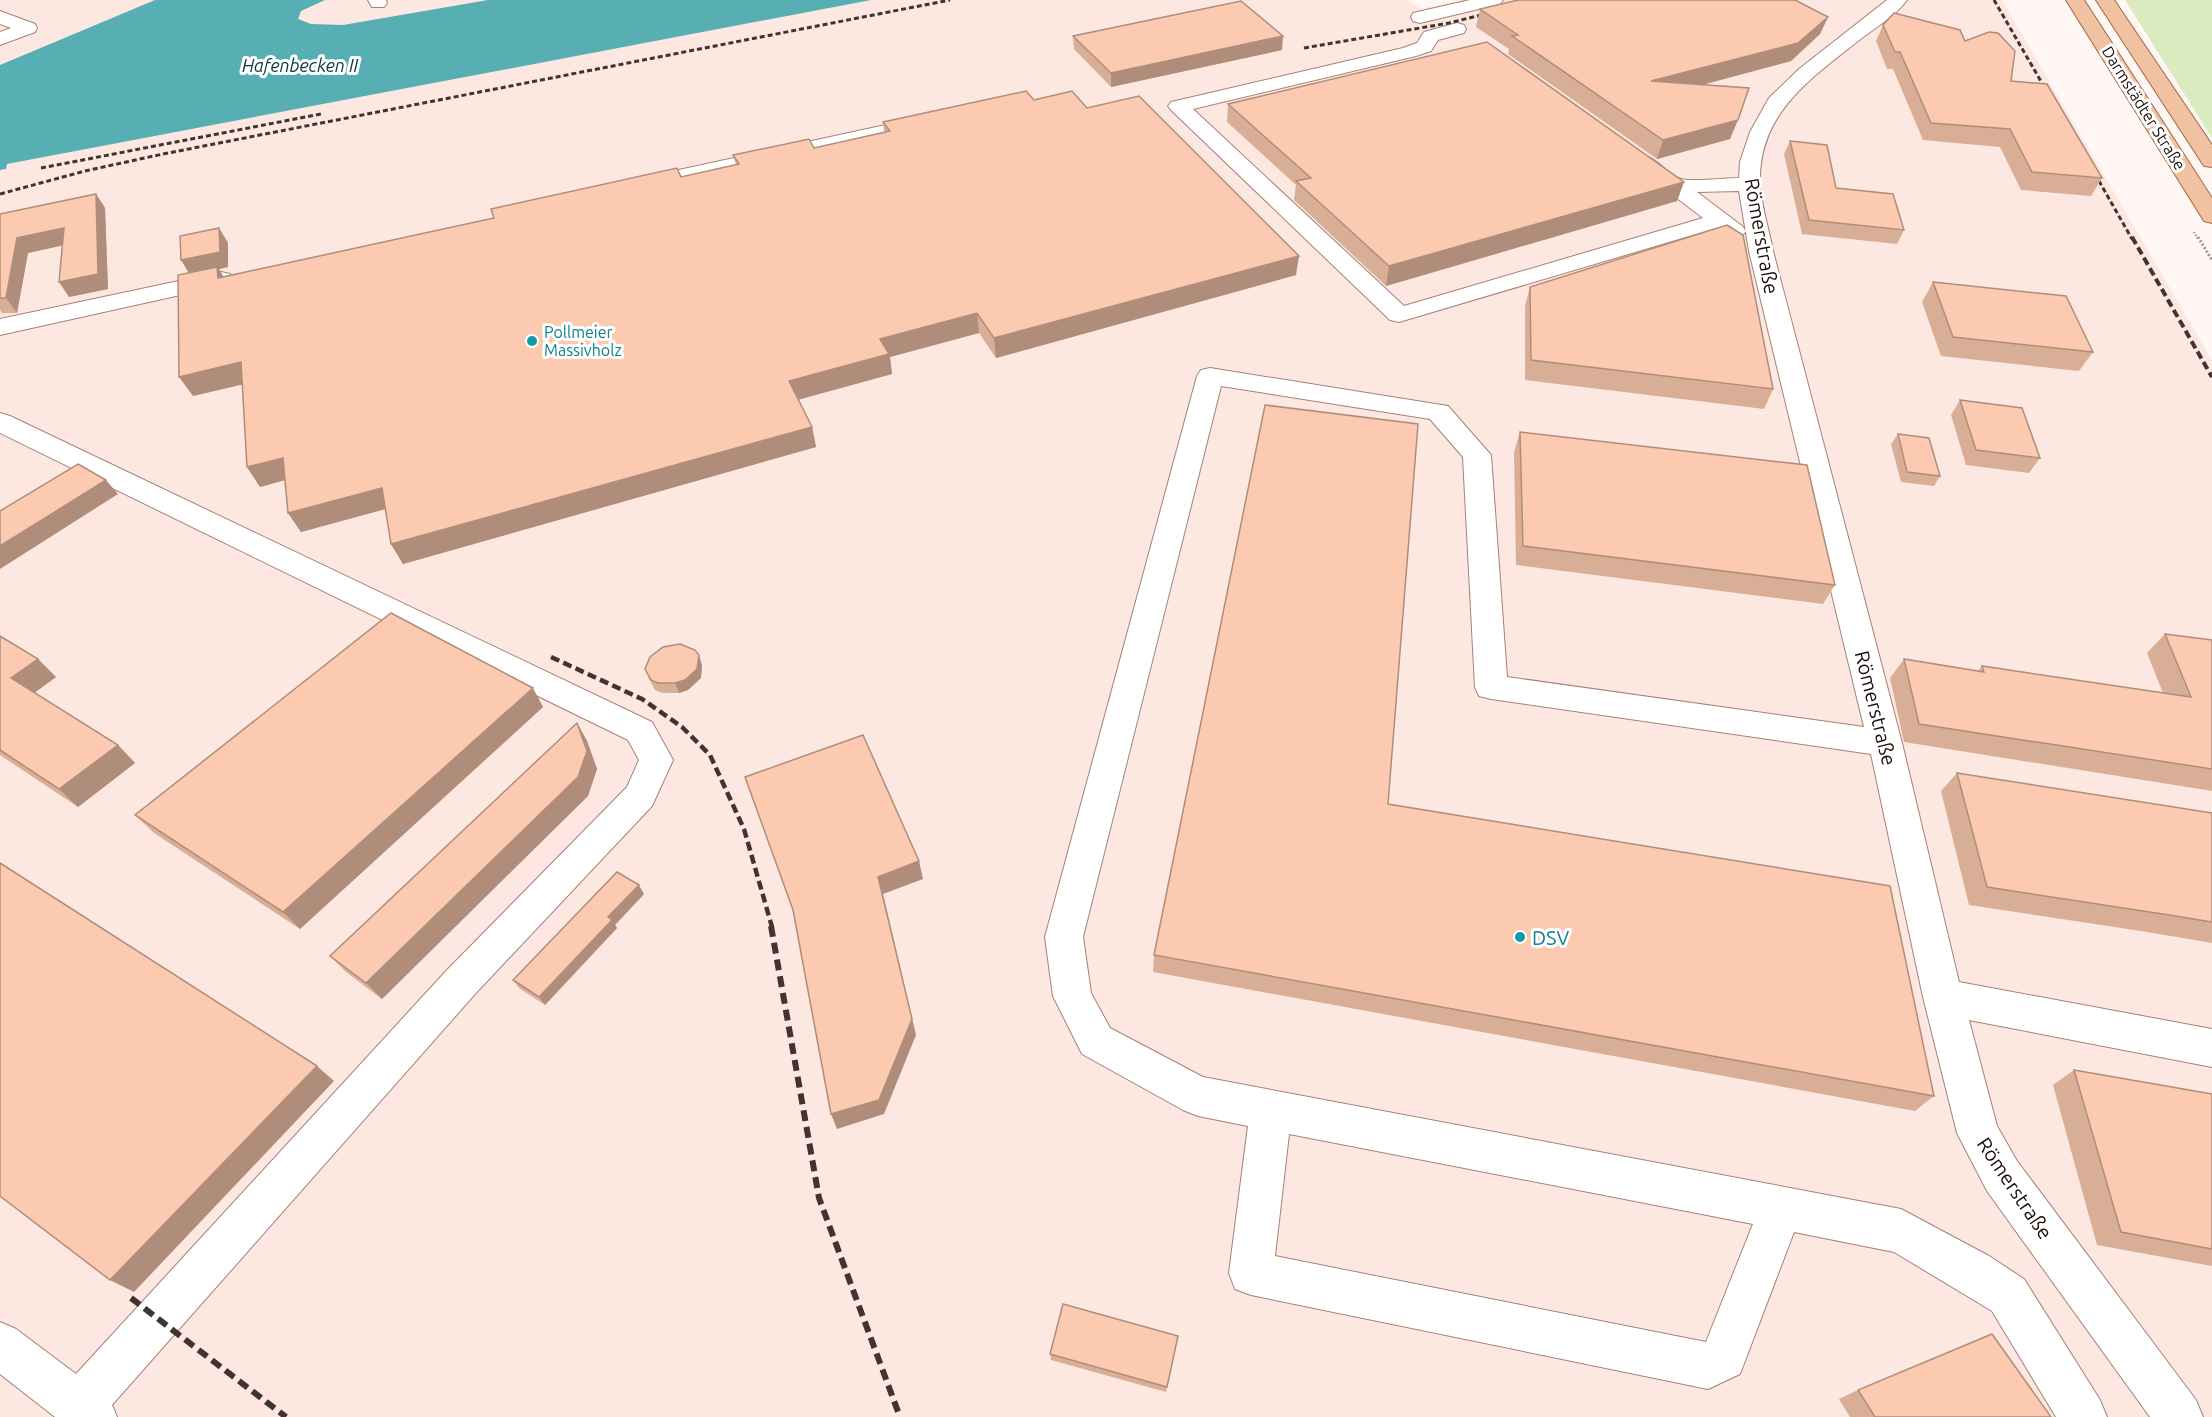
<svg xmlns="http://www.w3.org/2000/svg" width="2212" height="1417" viewBox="0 0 2212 1417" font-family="Ubuntu,sans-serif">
<rect width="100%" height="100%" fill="#fff7f3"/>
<polygon fill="#fce8e1" points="0,0 1408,0 1421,9 1462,0 2002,0 2212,360 2212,1417 0,1417"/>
<polygon fill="#d9ebbf" points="2125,0 2212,0 2212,138"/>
<polygon fill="#58afb3" points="155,0 325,0 301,11 298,19 311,24 343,25 488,0 871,0 7,164 6,169 0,170 0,65"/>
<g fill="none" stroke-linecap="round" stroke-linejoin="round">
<defs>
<g id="minor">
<polygon points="368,0 386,0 387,3 384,7 372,7"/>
<polygon points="1470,0 1503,0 1500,4 1420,23 1413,21 1411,17 1413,13"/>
<path d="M1887,0H1907C1896,16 1873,29 1858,41C1810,79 1758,114 1760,183C1761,205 1769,229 1773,251L1902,743L1959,982L2212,1029V1067L1969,1020L1997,1126L2017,1161L2196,1400L2203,1417H2150L1987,1191L1957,1133L1923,997L1871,754L1491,699L1479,696L1475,687L1463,457L1430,419L1221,386L1083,937L1091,993L1110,1028L1203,1077L1901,1209L1989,1256L2024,1279L2100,1400L2107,1417H2056L1992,1311L1894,1252L1794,1232L1740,1374L1708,1389L1251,1295L1235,1289L1229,1273L1248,1126L1198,1116L1183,1110L1082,1054L1053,996L1045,937L1197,376L1201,370L1210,368L1448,406L1491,455L1507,677L1864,727L1749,251L1739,191L1697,192L1742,226L1746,231L1742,236C1730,239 1725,236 1716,228L1399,322L1390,320L1171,110L1168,106L1171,102L1403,48L1417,43L1424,32L1457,23L1464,25L1466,29L1464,33L1438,40L1431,51L1416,56L1193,109L1404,306L1703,218L1636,167L1633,162L1636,157C1658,152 1663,175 1681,179C1693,182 1725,178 1739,178L1740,162L1750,132L1769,98L1799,69ZM1289,1134L1753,1224L1706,1342L1275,1256Z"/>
<polygon points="0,11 35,24 37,28 35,32 0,45 0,32 11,28 0,24"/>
<polygon points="927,116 934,118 937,122 934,126 637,193 629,191 626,186 629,181 637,179"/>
<polygon points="221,272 230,274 233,279 230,284 0,335 0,319"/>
<polygon points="0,413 10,416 652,722 673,760 652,806 475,994 112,1405 117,1417 55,1417 0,1374 0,1322 16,1329 76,1374 447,970 627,787 639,760 628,740 0,433"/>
</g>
<g id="major">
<polygon points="2066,0 2084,0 2212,198 2212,223 2204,221 2201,216"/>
<polygon points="2096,0 2114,0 2212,145 2212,167 2204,166"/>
</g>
</defs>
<use href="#minor" stroke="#a58274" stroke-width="2"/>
<use href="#major" stroke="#a06844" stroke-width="2"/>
<polyline stroke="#9f9591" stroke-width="2" stroke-dasharray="1.5 1.5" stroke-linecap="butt" points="2194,232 2198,239"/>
<polyline stroke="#9f9591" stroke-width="3" stroke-dasharray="2 2" stroke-linecap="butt" points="2198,237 2212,260"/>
<use href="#minor" fill="#fff" fill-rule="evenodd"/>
<use href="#major" fill="#f1c2a2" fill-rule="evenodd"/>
<g stroke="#40342f" stroke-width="3" stroke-dasharray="5 3" stroke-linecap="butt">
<polyline points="1994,0 2050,97"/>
<polyline points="1304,48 1449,23 1493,12"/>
<polyline points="2091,167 2132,239"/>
<polyline points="41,168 321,114"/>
<polyline points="0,194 85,171 163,154 950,0"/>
</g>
<polyline stroke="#40342f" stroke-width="4" stroke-dasharray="8 4" stroke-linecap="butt" points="2132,237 2212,377"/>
<polyline stroke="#40342f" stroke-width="4.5" stroke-dasharray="9 4.5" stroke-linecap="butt" points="551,657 642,699 682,727 710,755 744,829 772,927"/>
<g stroke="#40342f" stroke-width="6" stroke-dasharray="11 6" stroke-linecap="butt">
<polyline points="771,926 819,1198 900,1417"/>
<polyline points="131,1298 286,1417"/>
</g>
</g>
<g fill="#d9ae97">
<polygon points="1480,9 1828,17 1820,34 1791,61 1702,85 1730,139 1657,159 1508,54 1509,49 1476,27"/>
<polygon points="1883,25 1965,41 2011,81 2102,178 2091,196 2021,190 2000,147 1923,140 1893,69 1887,69 1876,41"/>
<polygon points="1073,36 1282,50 1111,87 1074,49"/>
<polygon points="1034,100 1087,108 1296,275 996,358 979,333 890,357 892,374 798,399 812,427 816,447 403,564 391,544 385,509 301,532 288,513 285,480 260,487 247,467 242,384 193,396 189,273 219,228 228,243 228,267 219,269 223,277 736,165 733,155 814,148 884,132 883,122"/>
<polygon points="1228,104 1684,182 1677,201 1386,286 1294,200 1296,185 1227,122"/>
<polygon points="1790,141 1836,188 1904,230 1897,244 1802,234 1784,154"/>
<polygon points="96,194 105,208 108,289 69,297 62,245 28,253 17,313 2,313 0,310 0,214"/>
<polygon points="1933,282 2093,352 2079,371 1941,356 1922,302"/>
<polygon points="1530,287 1773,389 1764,409 1525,380 1525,306"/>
<polygon points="1960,400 2040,458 2029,473 1966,465 1951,415"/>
<polygon points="1520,432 1835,585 1823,604 1516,565 1514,452"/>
<polygon points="1898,434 1940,476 1934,486 1901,482 1891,444"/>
<polygon points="2165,634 2212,640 2212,791 1904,742 1890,678 1904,659 1978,671 1982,666 2163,693 2147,653"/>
<polygon points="0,636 38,659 56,677 34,693 118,745 135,763 78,807 0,755"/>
<polygon points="702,665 701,678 688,690 679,693 662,693 655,690 649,679 645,669"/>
<polygon points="543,707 300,929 154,833 135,815"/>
<polygon points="577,723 587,741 597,769 588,796 382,999 346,972 330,956"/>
<polygon points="1957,773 2212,813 2212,943 2147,932 1969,905 1941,791"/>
<polygon points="1388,804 1934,1096 1915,1111 1153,972 1154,955"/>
<polygon points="644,894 615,925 617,928 545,1005 519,988 513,980"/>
<polygon points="2074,1070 2212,1094 2212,1266 2097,1245 2053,1085"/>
<polygon points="1178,1336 1166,1392 1051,1360 1050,1354"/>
<polygon points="1858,1390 2051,1417 1850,1417 1839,1399"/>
</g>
<g fill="#b08d7b">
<polygon points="1828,17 1820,34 1791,61 1645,100 1651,81"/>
<polygon points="1283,36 1282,50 1111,87 1111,73"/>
<polygon points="1738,120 1730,139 1657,159 1663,140"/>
<polygon points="1684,182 1677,201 1386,286 1389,266"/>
<polygon points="96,194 105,208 108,289 69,297 59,282"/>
<polygon points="64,228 74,243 28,253 17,313 6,298 17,238"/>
<polygon points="219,228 228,243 228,267 219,269 229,286 190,275 181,260"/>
<polygon points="1299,256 1296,275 996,358 994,338"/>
<polygon points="977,313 979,333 890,357 892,374 794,401 789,381 880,339"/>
<polygon points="241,362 253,382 193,396 179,377"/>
<polygon points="812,427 816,447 403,564 391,544"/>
<polygon points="283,458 296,477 260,487 247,467"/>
<polygon points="106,480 118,494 0,569 0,546"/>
<polygon points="382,488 393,507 301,532 288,513"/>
<polygon points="699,655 702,665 701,678 688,690 679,693 675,683"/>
<polygon points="38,659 56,677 30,696 11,678"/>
<polygon points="533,688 543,707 300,929 283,912"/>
<polygon points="577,723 587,741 597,769 588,796 382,999 366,983"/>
<polygon points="118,745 135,763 78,807 59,789"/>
<polygon points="919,861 923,879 883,894 916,1035 884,1114 837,1129 831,1114 878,877"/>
<polygon points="639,885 644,894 615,925 617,928 545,1005 539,997 608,917"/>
<polygon points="317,1066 334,1081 134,1292 110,1280"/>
</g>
<g fill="#fccab0" stroke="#b08d7b" stroke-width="1.5">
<polygon points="1518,0 1795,0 1828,17 1798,43 1651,81 1749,88 1738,120 1663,140 1512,36 1518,35 1480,9"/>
<polygon points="1241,1 1283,36 1111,73 1073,36"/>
<polygon points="1894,13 1960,30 1965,41 1989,32 1998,33 2015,51 2011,81 2047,84 2102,178 2032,172 2010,129 1931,123 1900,52 1895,52 1883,25"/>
<polygon points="1487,42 1684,182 1389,266 1296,181 1311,178 1228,104"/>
<polygon points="1026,91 1034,100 1072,91 1087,108 1139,96 1299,256 994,338 977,313 880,339 889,354 789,381 812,427 391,544 382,488 288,513 283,458 247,467 241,362 179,377 178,275 217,267 218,278 494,218 491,209 677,168 681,177 739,164 733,155 809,139 814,148 890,131 883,122"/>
<polygon points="1790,141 1827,145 1836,188 1893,194 1904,230 1809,220"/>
<polygon points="96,194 98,274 59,282 64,228 17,238 6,298 0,298 0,214"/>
<polygon points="1727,225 1743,235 1773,389 1531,360 1530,287"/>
<polygon points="219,228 220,252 181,260 180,236"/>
<polygon points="1933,282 2066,296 2093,352 1953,337"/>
<polygon points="1960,400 2022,408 2040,458 1976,450"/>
<polygon points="1265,405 1418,424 1388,804 1890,886 1934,1096 1154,955"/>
<polygon points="1520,432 1807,465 1835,585 1523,546"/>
<polygon points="1898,434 1929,438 1940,476 1907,472"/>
<polygon points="78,464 106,480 0,546 0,511"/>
<polygon points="391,613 533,688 283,912 135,815"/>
<polygon points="2165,634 2212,640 2212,769 1919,724 1904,659 1984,672 1982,666 2191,697"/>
<polygon points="0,636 38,659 11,678 118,745 59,789 0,750"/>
<polygon points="680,644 695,650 699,655 697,669 685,680 675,683 658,683 651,680 645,669 650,657 663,647"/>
<polygon points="577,723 587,751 578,777 366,983 330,956"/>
<polygon points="863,735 919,861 878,877 912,1019 879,1100 831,1114 793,910 745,777"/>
<polygon points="1957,773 2212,813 2212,922 2169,915 1987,887"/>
<polygon points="0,863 317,1066 110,1280 0,1196"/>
<polygon points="617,872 639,885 608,917 612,920 539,997 513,980"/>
<polygon points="2074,1070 2212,1094 2212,1249 2121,1232"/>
<polygon points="1063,1304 1178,1336 1167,1387 1050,1354"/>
<polygon points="1992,1334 2051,1417 1875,1417 1858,1390"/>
</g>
<g fill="#0f9aa8" stroke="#fff" stroke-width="2">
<circle cx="532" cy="341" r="6"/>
<circle cx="1520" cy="937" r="6"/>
</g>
<g text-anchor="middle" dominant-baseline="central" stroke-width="6" stroke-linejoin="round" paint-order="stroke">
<g font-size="16" fill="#1b0e09" stroke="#fff">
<text transform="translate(2144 108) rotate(58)">Darmstädter Straße</text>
</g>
<g font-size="16" fill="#0d838f" stroke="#fff" text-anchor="start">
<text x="544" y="332">Pollmeier<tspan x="544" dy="18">Massivholz</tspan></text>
</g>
<g font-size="18" font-style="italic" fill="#0d383a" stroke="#fff">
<text x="300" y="65">Hafenbecken II</text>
</g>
<g font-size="20" fill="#1b0e09" stroke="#fff">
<text transform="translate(1762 236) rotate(80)">Römerstraße</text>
<text transform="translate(1876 708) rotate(76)">Römerstraße</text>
<text transform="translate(2015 1188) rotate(56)">Römerstraße</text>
</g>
<g font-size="20" fill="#0d838f" stroke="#fff" text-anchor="start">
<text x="1532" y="937">DSV</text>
</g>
</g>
</svg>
